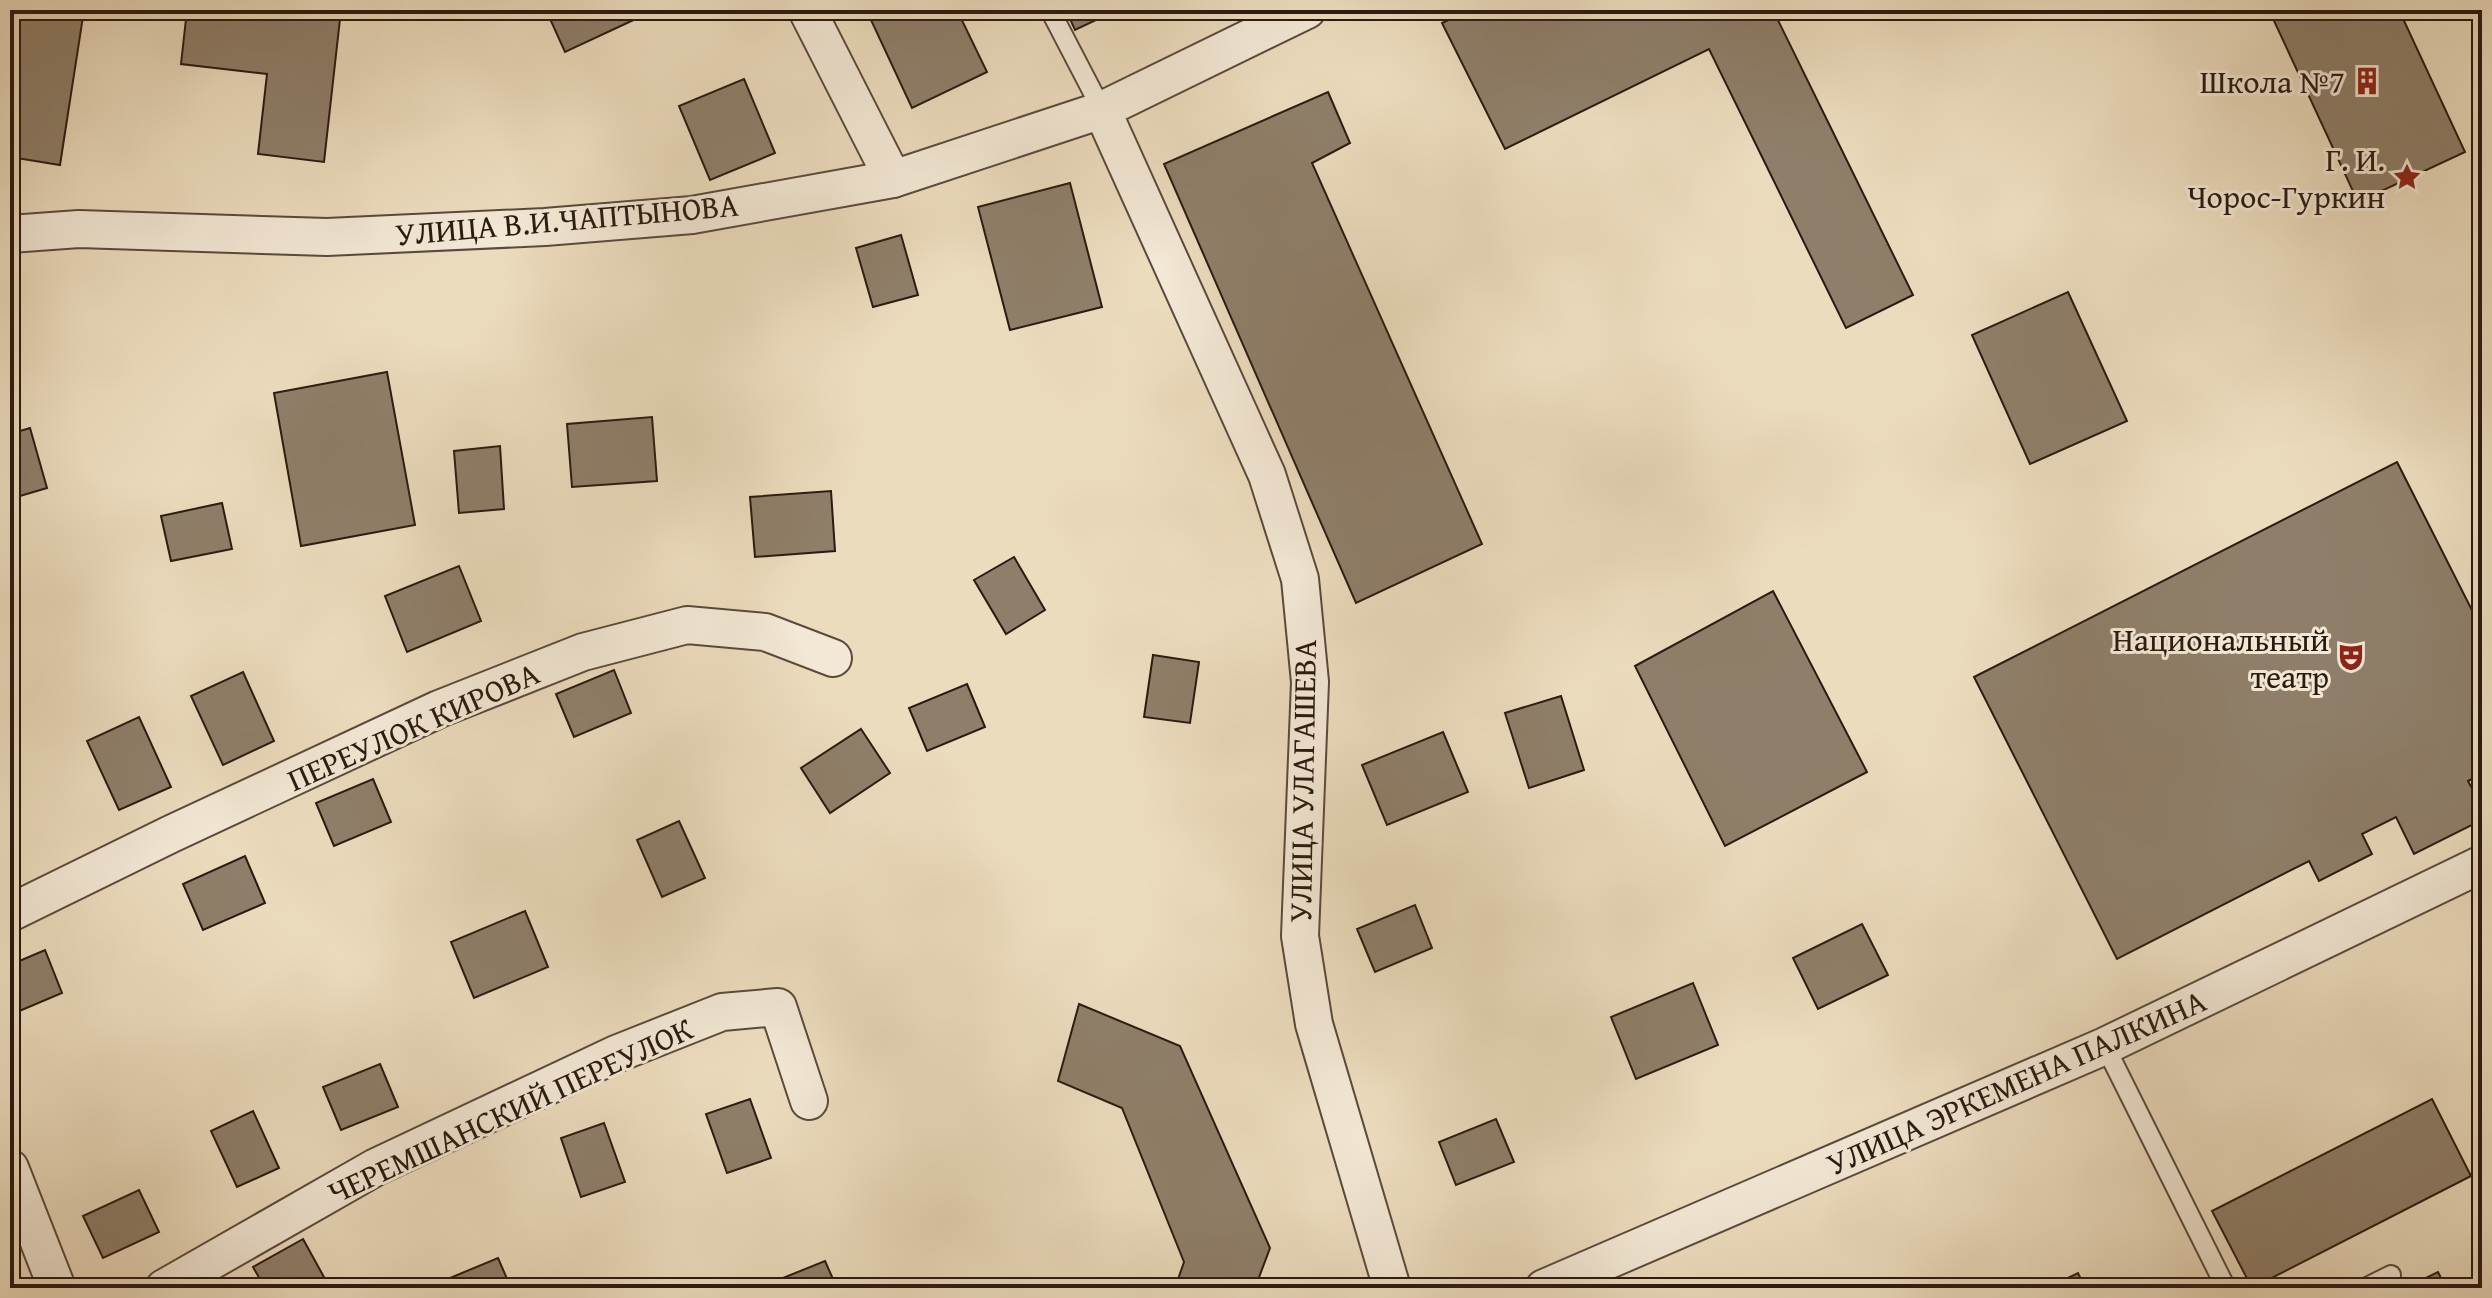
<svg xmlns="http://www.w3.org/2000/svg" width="2492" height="1298" viewBox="0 0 2492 1298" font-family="'Gentium Book Plus',serif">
<rect width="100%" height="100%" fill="#ecdcbe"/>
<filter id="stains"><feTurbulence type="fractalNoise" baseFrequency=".0025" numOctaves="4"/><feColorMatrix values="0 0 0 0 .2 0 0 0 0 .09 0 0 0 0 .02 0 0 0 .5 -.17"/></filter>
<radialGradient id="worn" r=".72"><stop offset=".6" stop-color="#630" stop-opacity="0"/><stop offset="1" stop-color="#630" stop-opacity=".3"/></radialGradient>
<g fill="#8f7f6a" stroke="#2a1a10" stroke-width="2">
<polygon points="10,10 84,10 60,165 10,157"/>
<polygon points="187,10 341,10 324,162 258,154 267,74 181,64"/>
<polygon points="546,10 655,10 565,52"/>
<polygon points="892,10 957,10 987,72 912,108 871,20"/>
<polygon points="1066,10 1117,10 1075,30"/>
<polygon points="1469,10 1773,10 1913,295 1846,328 1709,49 1505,149 1442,23"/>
<polygon points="2269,10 2399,10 2465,152 2358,202"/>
<polygon points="744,79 775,153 710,180 679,106"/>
<polygon points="1328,92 1350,143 1312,163 1482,544 1356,603 1164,164"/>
<polygon points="1070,183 1102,307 1010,330 978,207"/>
<polygon points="901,235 918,295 873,307 856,248"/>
<polygon points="2068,292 2127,421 2030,464 1972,335"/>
<polygon points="387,372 415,525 301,546 274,393"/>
<polygon points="652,417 657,481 572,487 567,424"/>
<polygon points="30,428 47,488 10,499 10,434"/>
<polygon points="500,446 504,509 459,513 454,451"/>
<polygon points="2397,462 2482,630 2482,774 2468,781 2482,807 2482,820 2414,854 2396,817 2362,834 2372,854 2319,881 2309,861 2117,959 1974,677"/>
<polygon points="831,491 835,551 755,557 750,497"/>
<polygon points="222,503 232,549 171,561 161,516"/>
<polygon points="1014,557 1045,610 1006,634 974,580"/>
<polygon points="459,566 481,621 407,652 385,596"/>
<polygon points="1773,591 1867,772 1725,846 1635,666"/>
<polygon points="1153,655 1199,662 1190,723 1144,717"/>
<polygon points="614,670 631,713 574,737 556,694"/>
<polygon points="243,672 274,741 223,765 191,696"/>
<polygon points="967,684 985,727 927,751 909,708"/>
<polygon points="1561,696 1584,770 1529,788 1505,713"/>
<polygon points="139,717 171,787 119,810 87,741"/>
<polygon points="861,729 890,773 830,813 801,768"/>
<polygon points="1443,732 1468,792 1387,825 1362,765"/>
<polygon points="373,779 391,822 334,846 316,803"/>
<polygon points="679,821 705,878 662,897 637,840"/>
<polygon points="245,856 265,903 203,930 183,884"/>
<polygon points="1415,905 1432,948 1375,972 1357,929"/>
<polygon points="525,911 548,967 474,998 451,942"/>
<polygon points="1862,924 1888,975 1818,1009 1793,958"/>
<polygon points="45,950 62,993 10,1015 10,965"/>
<polygon points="1693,983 1718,1045 1636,1079 1611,1017"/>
<polygon points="1079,1004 1180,1046 1270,1248 1255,1288 1175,1288 1184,1262 1122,1108 1058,1081"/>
<polygon points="380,1064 398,1107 341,1130 323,1087"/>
<polygon points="750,1099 771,1158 727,1173 706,1114"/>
<polygon points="2432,1099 2471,1176 2252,1288 2212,1211"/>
<polygon points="253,1111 279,1168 237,1187 211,1131"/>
<polygon points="1496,1119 1514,1162 1456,1185 1439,1142"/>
<polygon points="604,1123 625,1182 581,1197 561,1138"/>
<polygon points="139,1190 159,1232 103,1258 83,1216"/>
<polygon points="303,1239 330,1288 265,1288 253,1267"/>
<polygon points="498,1258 511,1288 441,1288 438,1283"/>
<polygon points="825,1261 837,1288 770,1288 768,1284"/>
<polygon points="2438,1272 2446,1288 2405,1288"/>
<polygon points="2078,1273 2085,1288 2047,1288"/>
</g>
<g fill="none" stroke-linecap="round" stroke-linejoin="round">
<defs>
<g id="lane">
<polyline points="1050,10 1102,110"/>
<polyline points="2105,1046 2226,1288"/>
<polyline points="2365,1288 2391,1275"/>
</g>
<g id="street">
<polyline points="807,10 893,179"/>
<polyline points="1102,110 1267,475 1300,579 1310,682 1300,936 1314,1024 1392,1288"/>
<polyline points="10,234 79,229 327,237 545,227 692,215 893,179 1102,110 1307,10"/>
<polyline points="10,913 171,834 439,709 583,652 687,625 765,632 833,658"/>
<polyline points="10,1168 57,1288"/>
<polyline points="164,1288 376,1167 616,1054 722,1012 778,1007 809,1101"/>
<polyline points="1544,1288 2105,1046 2482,864"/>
</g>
</defs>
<use href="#lane" stroke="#5a4a3c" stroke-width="22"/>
<use href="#street" stroke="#5a4a3c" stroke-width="40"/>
<use href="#lane" stroke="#f3e8d5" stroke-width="18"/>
<use href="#street" stroke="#f3e8d5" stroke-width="36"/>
</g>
<defs>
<symbol id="building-bare" viewBox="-9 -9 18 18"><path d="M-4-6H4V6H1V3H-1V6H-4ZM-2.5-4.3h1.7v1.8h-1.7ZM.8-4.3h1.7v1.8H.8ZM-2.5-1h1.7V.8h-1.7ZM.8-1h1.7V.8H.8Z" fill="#8f2418" stroke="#f3e8d5" stroke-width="2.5" paint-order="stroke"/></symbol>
<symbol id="sight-bare" viewBox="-9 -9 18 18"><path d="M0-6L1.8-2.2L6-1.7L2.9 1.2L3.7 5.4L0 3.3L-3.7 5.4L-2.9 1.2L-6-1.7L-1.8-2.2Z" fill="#8f2418" stroke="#f3e8d5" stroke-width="2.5" paint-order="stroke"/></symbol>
<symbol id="theatre-bare" viewBox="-9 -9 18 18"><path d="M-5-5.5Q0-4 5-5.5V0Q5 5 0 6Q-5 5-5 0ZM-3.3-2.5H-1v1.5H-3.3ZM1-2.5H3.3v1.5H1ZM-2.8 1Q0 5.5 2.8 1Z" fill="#8f2418" stroke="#f3e8d5" stroke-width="2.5" paint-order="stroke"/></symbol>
</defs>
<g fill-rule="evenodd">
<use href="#building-bare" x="2347" y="61" width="40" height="40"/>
<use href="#sight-bare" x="2387" y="157" width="40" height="40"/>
<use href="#theatre-bare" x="2331" y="637" width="40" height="40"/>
</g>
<g text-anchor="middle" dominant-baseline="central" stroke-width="6" stroke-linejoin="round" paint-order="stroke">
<g font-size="32" fill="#2a1a10" stroke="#f3e8d5" text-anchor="end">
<text x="2345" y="81">Школа №7</text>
<text x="2385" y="159">Г. И.<tspan x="2385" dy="37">Чорос-Гуркин</tspan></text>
<text x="2329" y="639">Национальный<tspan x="2329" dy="37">театр</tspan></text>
</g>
<g font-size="32" fill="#2a1a10" stroke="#f3e8d5">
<text transform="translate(567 219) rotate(-5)">УЛИЦА В.И.ЧАПТЫНОВА</text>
<text transform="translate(413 726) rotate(-24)">ПЕРЕУЛОК КИРОВА</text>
<text transform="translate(1302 781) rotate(-89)">УЛИЦА УЛАГАШЕВА</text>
<text transform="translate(2016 1082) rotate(-24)">УЛИЦА ЭРКЕМЕНА ПАЛКИНА</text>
<text transform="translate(510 1110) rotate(-25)">ЧЕРЕМШАНСКИЙ ПЕРЕУЛОК</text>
</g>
</g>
<rect width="2492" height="1298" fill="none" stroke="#ecdcbe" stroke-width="40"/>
<rect x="12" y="12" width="2468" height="1274" fill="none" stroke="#2a1a10" stroke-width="4"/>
<rect x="20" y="20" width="2452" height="1258" fill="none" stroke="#2a1a10" stroke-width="2"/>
<rect width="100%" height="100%" filter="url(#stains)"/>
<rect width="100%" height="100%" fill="url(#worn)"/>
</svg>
